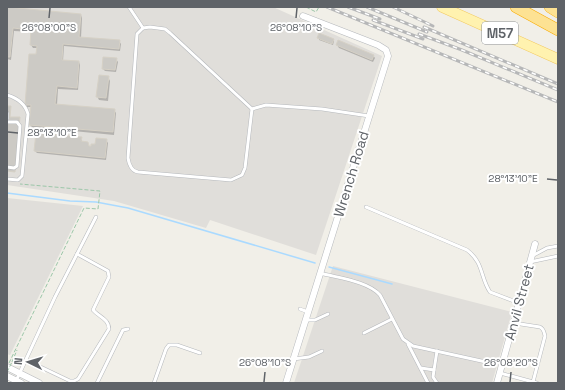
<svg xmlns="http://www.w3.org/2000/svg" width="565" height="390" viewBox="0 0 565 390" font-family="'Space Grotesk',sans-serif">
<rect width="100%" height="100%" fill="#f1efe8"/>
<g fill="#e0deda">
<polygon points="7,7 273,7 382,56 316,255 210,220 206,228 114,201 7,185"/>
<polygon points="7,198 83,206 10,355 7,354"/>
<polygon points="333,266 512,312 492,383 294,383"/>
</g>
<g fill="#0003">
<polygon points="7,7 15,7 14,9 81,15 82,18 81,38 119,41 121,44 120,51 64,46 63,61 79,62 80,65 78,90 58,89 57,105 114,110 116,113 114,135 32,127 30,125 31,107 27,107 26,104 38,48 33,48 31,45 32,32 14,31 11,60 7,59"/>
<polygon points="319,38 333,39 334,41 333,45 319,40"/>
<polygon points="337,45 373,55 375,58 373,62 339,48"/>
<polygon points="116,59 118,62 116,72 105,71 103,69"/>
<polygon points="108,77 110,81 108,101 99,100 97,96"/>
<polygon points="81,138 82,142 89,147 92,147 106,140 108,143 106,160 37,153 35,151"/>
</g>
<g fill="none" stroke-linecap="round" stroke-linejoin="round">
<g stroke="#aadaff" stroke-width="1.5">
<polyline points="7,193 70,201 96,202 128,208 315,263"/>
<polyline points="329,267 392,284"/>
</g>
</g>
<g fill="#cccac5" stroke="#d6d1c6">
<polygon points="7,7 81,14 79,37 120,40 119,49 63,44 62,60 79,61 77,88 57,86 55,104 115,109 113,132 29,125 31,105 25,105 29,54 36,54 37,46 30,45 31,30 13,28 10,57 7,57"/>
<polygon points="319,33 334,39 332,44 317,38"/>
<polygon points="338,40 374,55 372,60 336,45"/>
<polygon points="103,57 117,58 115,70 102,69"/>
<polygon points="99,75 109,76 106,98 96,97"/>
<polygon points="7,106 11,106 10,117 20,117 15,172 7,171"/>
<polygon points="36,133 82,137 81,141 88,142 89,146 91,146 91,144 95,144 96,138 107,139 105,158 34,151"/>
</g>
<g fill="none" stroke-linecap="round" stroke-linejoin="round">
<defs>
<g id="lane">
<polyline points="129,7 143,28"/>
<path d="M150,27L165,29L170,33L252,109L245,168L242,175L231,180L138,172C131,171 129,164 128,158L137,34L143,28Z"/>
<path d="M7,95C17,98 25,103 28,114L22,176L18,180L7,179"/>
<polyline points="252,109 266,105 322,109 369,116"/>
<polyline points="7,113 7,119"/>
<polyline points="7,122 17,122 20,126 17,166 14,168 7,167"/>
<path d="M366,207L467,250C484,263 480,277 490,292L519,303"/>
<polyline points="532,256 547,248 558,246"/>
<polyline points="530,262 558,256"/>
<path d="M320,273C338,278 368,281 380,295L403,339L413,346L486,362"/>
<polyline points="300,309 308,312"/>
<polyline points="306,320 315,320 328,314"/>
<path d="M514,323L540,327C544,329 544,332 545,336L533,382"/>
<polyline points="364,333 392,319"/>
<polyline points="408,344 428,383"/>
<polyline points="293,359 309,357 322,351"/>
<path d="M26,360L70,381H74L78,379L109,329C109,319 99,317 93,310L109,277L108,271L77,254"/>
<polyline points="421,368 434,370 437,351"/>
<polyline points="434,370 433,377 437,383"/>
<polyline points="500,373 537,383"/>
<polyline points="16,381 55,297 96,217"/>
<polyline points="97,383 121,334 123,330 128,329"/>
<polyline points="154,383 166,349 169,345 177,345 200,353"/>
</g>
<g id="street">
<polyline points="7,367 39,383"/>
<polyline points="7,376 21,383"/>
<polyline points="286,383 388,56 386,50 378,45 303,16"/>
<polyline points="497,383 535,244"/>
</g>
<polyline id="primary" points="442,7 558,59"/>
<g id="highway">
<polyline points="516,7 558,30"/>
<polyline points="550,7 558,12"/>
</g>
</defs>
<use href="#lane" stroke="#b5b8bc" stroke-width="4"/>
<use href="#street" stroke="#b5b8bc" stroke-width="7"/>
<use href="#primary" stroke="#f2c960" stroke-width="11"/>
<use href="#highway" stroke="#f9ab00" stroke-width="12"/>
<g stroke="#9cc7a9" stroke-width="1" stroke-dasharray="4 2" stroke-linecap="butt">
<polyline points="306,7 316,12 319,7"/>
<polyline points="12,362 17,350"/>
<polyline points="9,363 84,208 98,209 100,191 20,184"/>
</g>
<use href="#lane" stroke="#fff" stroke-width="3"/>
<use href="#street" stroke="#fff" stroke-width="6"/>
<use href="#primary" stroke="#fff2af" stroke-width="10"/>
<use href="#highway" stroke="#fde293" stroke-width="11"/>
<defs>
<g id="rail">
<polyline points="327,7 558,102"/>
<polyline points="348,7 380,19"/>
<polyline points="367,7 427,32"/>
<polyline points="393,7 433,26"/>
<polyline points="373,20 423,39"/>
<polyline points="424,27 558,84"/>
<polyline points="419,34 462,50 558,90"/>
</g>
</defs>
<use href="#rail" stroke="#b6b7b8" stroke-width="3"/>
<use href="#rail" stroke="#fff" stroke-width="1.5" stroke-dasharray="4.5" stroke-linecap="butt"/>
<polyline stroke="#9cc7a9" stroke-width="1" stroke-dasharray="4 2" stroke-linecap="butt" points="7,372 12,362"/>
</g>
<path fill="none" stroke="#5f6368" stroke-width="1.5" d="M49,18L50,8M296,18L297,8M8,132L18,133M547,179L557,180M264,382L265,372M510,382L511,372"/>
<g text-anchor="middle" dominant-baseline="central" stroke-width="4" stroke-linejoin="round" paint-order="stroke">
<rect fill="#fff" stroke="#8f9295" stroke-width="1" x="482" y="22" width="36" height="22" rx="3"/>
<g font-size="13" font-weight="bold" fill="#5f6368">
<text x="500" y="33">M57</text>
</g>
<g font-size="14" fill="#5f6368" stroke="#fff">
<text transform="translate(351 174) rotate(-73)">Wrench Road</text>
<text transform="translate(519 302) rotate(-75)">Anvil Street</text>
</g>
</g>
<g font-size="10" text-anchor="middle" fill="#5f6368" stroke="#fff" stroke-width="4" stroke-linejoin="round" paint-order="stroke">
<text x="49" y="31">26°08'00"S</text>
<text x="296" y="31">26°08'10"S</text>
<text x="52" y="136">28°13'10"E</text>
<text x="513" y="182">28°13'10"E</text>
<text x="265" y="366">26°08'10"S</text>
<text x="511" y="366">26°08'20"S</text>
</g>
<rect width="565" height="390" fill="none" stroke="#5f6368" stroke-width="16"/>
<g transform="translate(28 362) rotate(275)" stroke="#ffffff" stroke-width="3" paint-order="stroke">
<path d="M0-3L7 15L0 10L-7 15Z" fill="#5f6368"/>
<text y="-6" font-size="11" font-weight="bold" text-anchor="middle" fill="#5f6368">N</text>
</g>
</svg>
